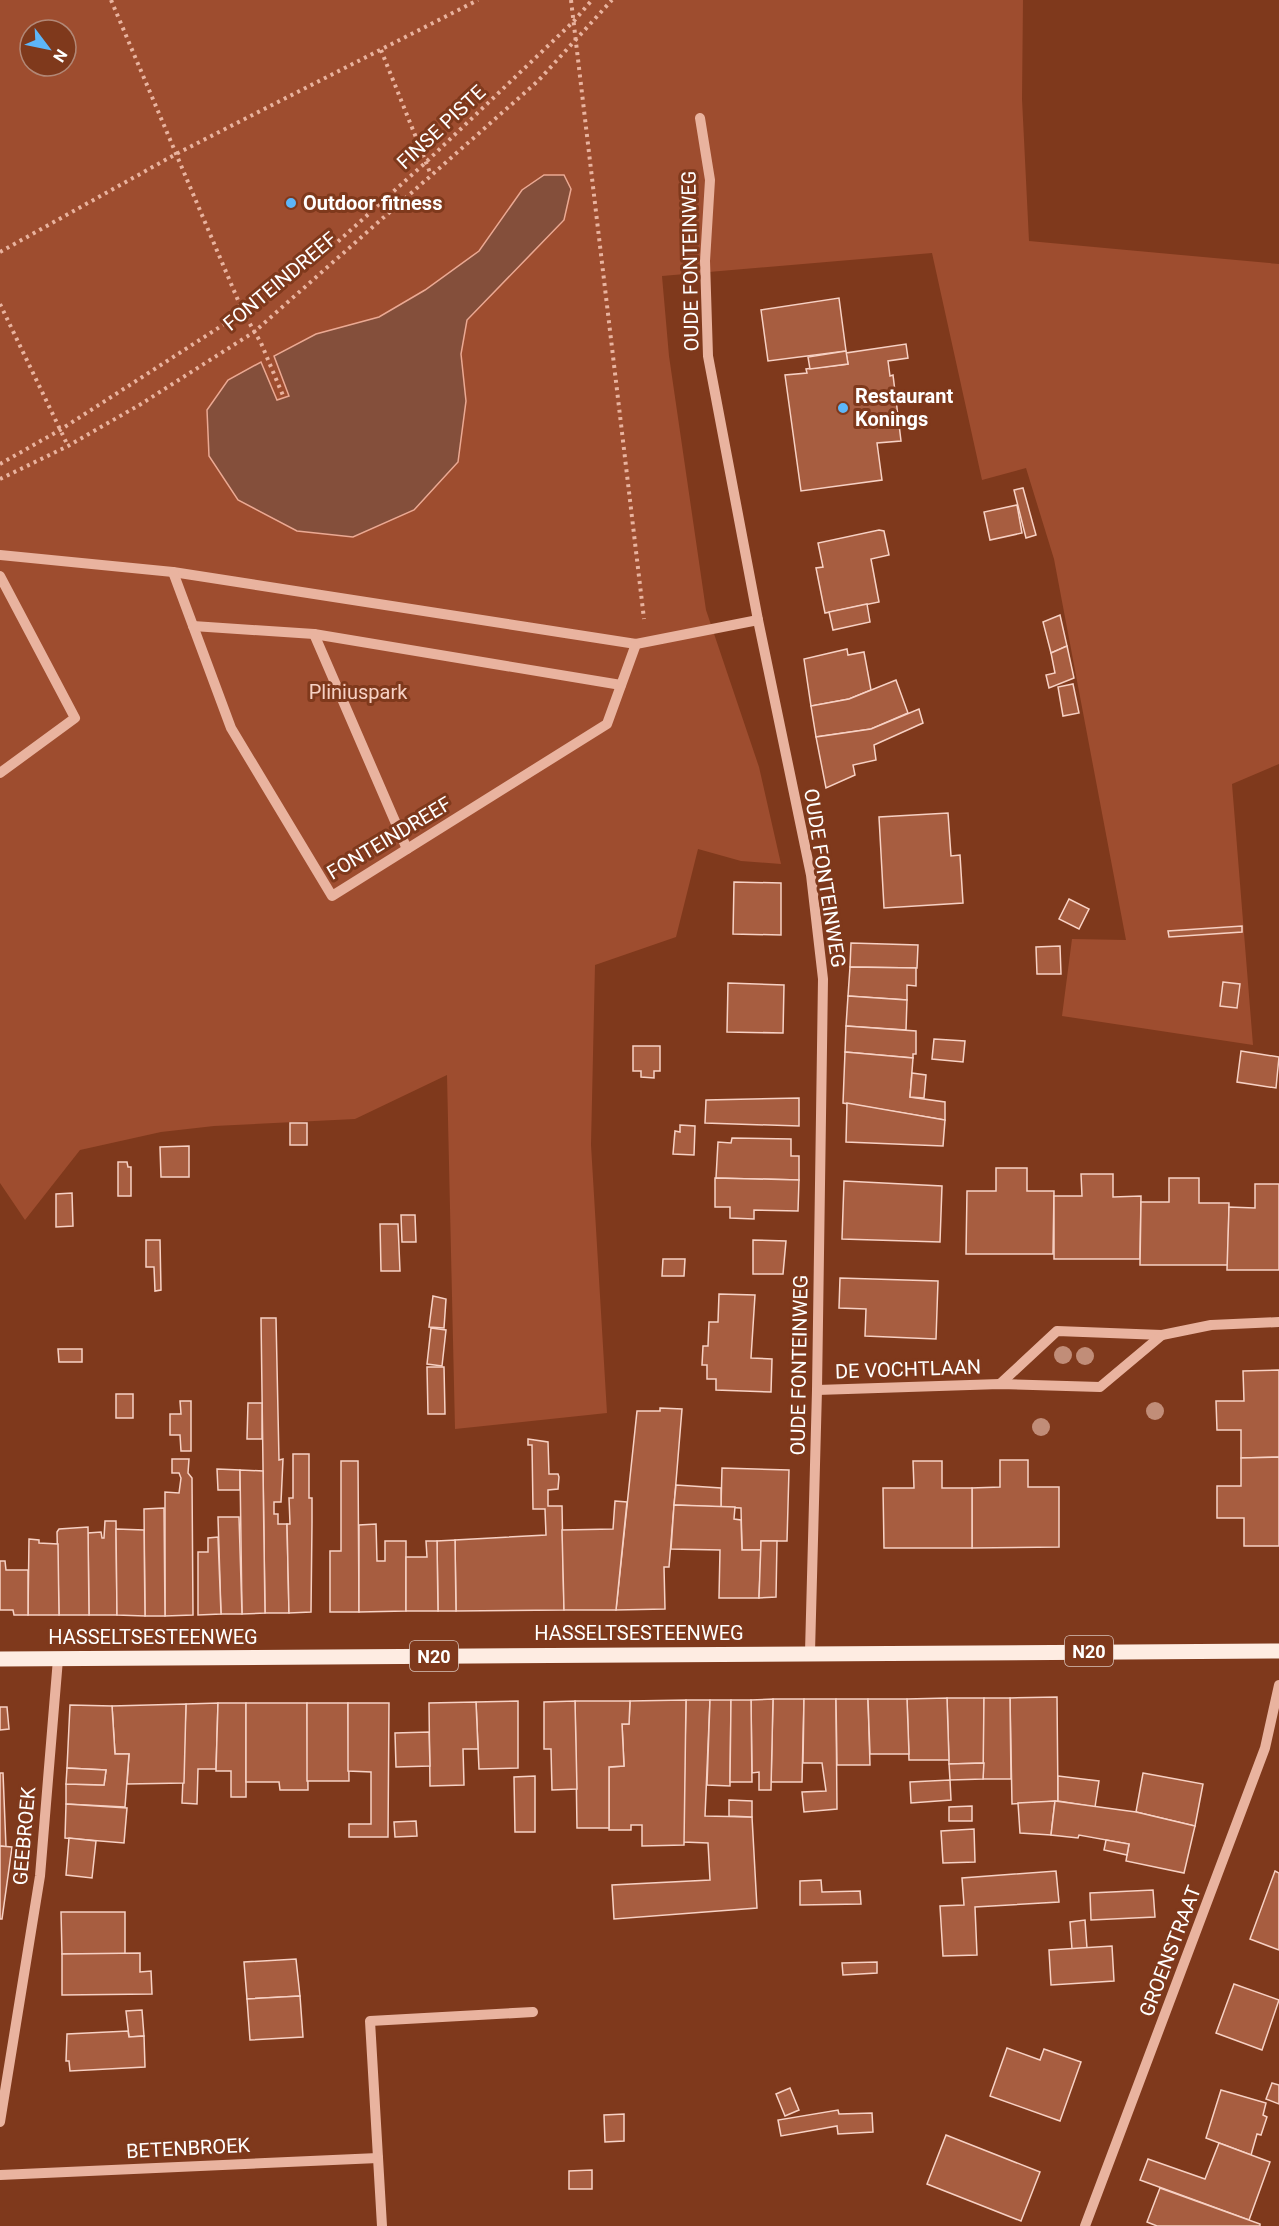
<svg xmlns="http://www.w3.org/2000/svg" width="1279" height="2226" viewBox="0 0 1279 2226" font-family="Roboto,sans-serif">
<rect width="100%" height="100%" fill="#7f391c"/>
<path fill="#9e4d2f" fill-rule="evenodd" d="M0,0H1023L1022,99L1029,241L1279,264V764L1232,784L1253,1045L1062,1016L1072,939L1126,940L1054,559L1026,468L982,480L932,253L662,276L669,356L706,610L759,767L781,864L741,861L698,849L676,937L595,965L591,1145L607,1413L455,1429L447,1075L355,1119L214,1126L161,1132L80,1150L25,1220L0,1183ZM30,30H66V66H30Z"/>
<polygon fill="#844f3b" stroke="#eba993" stroke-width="1.5" points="544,175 564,175 571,189 564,220 467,320 461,354 466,401 458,462 414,510 353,537 297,531 238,500 209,456 207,410 228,380 261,362 277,400 289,396 274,356 316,334 379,317 425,290 479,251 522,190"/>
<g fill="#a75d40" stroke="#f7d1c4" stroke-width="1.5">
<polygon points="839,298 846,351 768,361 761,310"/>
<polygon points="906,344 908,358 888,361 890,376 893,375 901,441 877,443 882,480 801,491 785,375 807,373 806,369 848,364 846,353"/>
<polygon points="846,351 848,364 810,369 808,357"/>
<polygon points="1023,488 1036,535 1026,538 1014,490"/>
<polygon points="1017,505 1022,533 990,540 984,512"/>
<polygon points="879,530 884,531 889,555 871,559 879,602 825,613 816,568 823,567 818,543"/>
<polygon points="867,604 870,622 833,630 829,612"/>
<polygon points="1060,615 1067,646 1051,653 1043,622"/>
<polygon points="1067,646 1074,678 1049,688 1046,675 1055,673 1051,653"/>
<polygon points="847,649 848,655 864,652 871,690 849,699 811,706 804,659"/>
<polygon points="896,680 908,713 871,729 816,737 811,706 849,699"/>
<polygon points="1073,684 1079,713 1063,716 1058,687"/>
<polygon points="919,709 923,723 874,745 876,760 853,765 855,775 826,788 816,737 871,729"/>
<polygon points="948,813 951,856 960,855 963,903 884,908 879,817"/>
<polygon points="734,882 781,883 781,935 733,934"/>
<polygon points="1069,899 1089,909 1079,929 1059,919"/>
<polygon points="1242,926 1242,932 1169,937 1168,931"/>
<polygon points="851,943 918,945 917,968 850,967"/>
<polygon points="1060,946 1061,974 1037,974 1036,947"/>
<polygon points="850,967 916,968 916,986 907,985 907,1000 848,996"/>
<polygon points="1223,982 1240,984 1237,1008 1220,1006"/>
<polygon points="728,983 784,985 783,1033 727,1032"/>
<polygon points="848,996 907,1000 906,1030 846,1026"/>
<polygon points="846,1026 916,1031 916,1054 913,1054 913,1058 845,1052"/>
<polygon points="934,1039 965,1041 963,1062 932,1059"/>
<polygon points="633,1046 660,1046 660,1071 654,1071 654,1078 641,1077 641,1071 633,1071"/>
<polygon points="1241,1051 1279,1057 1276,1088 1237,1082"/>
<polygon points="845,1052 913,1058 910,1097 945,1102 945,1120 843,1103"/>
<polygon points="912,1073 926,1075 924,1098 910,1097"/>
<polygon points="799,1098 799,1126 705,1123 706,1100"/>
<polygon points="847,1103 945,1120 943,1146 846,1142"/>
<rect x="290" y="1123" width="17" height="22"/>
<polygon points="680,1125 695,1126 694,1155 673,1154 675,1131 680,1132"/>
<polygon points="732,1138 791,1139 791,1156 799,1156 799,1180 716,1178 718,1142 731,1143"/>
<polygon points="189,1146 189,1177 161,1177 160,1147"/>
<polygon points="118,1162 127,1162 128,1167 131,1167 131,1196 118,1196"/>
<polygon points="996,1168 1027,1168 1027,1191 1054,1191 1053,1254 966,1254 967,1191 996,1191"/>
<polygon points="1081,1174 1113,1174 1113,1197 1141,1196 1140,1259 1054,1259 1054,1196 1082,1196"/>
<polygon points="715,1178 799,1180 798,1211 754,1210 754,1219 730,1218 730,1207 715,1207"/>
<polygon points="1169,1178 1199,1178 1199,1203 1229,1203 1228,1265 1140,1265 1141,1202 1169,1202"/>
<polygon points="844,1181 942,1186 940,1242 842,1239"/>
<polygon points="1255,1184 1279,1184 1279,1270 1227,1270 1229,1207 1255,1208"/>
<polygon points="72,1193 73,1226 56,1227 56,1194"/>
<polygon points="401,1215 415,1215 416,1242 402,1242"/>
<polygon points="380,1224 398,1224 400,1271 381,1271"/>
<polygon points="146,1240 160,1240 161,1290 155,1291 154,1267 146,1267"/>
<polygon points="753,1240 786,1241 783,1274 753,1274"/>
<polygon points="663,1259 685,1259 684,1276 662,1276"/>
<polygon points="840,1278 938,1281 936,1339 865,1336 866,1309 839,1308"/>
<polygon points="719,1294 755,1295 751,1358 772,1359 771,1392 716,1390 716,1379 707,1379 707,1365 702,1365 703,1346 708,1346 709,1322 718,1322"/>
<polygon points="433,1296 446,1299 444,1328 429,1327"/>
<polygon points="261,1318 276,1318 279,1460 283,1459 281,1502 274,1502 274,1514 278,1514 278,1524 287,1524 289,1613 265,1613"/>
<polygon points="431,1328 446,1330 442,1366 427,1364"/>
<polygon points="58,1349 82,1349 82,1362 59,1362"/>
<polygon points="427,1367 444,1367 445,1414 428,1414"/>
<polygon points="1279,1370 1279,1457 1241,1458 1241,1430 1217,1430 1216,1401 1244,1401 1243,1371"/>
<rect x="116" y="1394" width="17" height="24"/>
<polygon points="180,1401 191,1401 191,1451 181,1451 180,1435 170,1435 170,1414 181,1414"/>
<polygon points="248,1403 262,1403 262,1439 247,1439"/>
<polygon points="660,1408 682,1409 669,1567 664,1567 665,1609 616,1610 637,1411 660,1411"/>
<polygon points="528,1439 548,1442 549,1474 558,1474 559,1477 558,1489 548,1490 548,1506 562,1506 564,1610 456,1611 455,1540 546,1535 545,1509 533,1509 532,1445 528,1445"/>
<polygon points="293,1454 309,1454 309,1498 312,1498 312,1523 311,1612 289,1613 287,1524 290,1524 289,1498 293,1498"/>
<polygon points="1279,1457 1279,1546 1244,1546 1244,1518 1217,1518 1217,1486 1241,1486 1241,1458"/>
<polygon points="172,1459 189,1459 188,1473 192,1478 193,1615 165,1616 165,1492 179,1493 181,1478 179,1473 172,1473"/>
<polygon points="1000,1460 1028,1460 1028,1487 1059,1487 1059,1547 972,1548 972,1488 1000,1487"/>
<polygon points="341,1461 358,1461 359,1612 330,1612 330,1551 341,1551"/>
<polygon points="913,1461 942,1461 942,1488 972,1488 972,1548 884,1548 883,1488 914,1488"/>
<polygon points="722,1468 789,1470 787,1541 761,1541 761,1550 742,1550 741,1508 721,1507"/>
<polygon points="217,1469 240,1470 240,1490 218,1490"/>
<polygon points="240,1470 263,1471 265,1613 242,1614"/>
<polygon points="676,1485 721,1488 721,1507 674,1505"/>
<polygon points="615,1501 627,1502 616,1610 564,1610 562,1530 613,1529"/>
<polygon points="674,1505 735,1507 734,1519 741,1520 742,1550 761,1550 759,1598 719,1598 720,1550 671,1549"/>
<polygon points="164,1508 165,1616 145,1616 144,1509"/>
<polygon points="218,1517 239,1517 242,1614 221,1614"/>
<polygon points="105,1521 116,1521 117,1615 89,1615 88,1533 101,1532 102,1538 104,1538"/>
<polygon points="376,1524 377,1561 385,1561 385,1541 406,1541 406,1611 359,1612 359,1525"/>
<polygon points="88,1527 89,1615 59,1615 57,1532 59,1529"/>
<polygon points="116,1529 144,1530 145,1616 117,1615"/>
<polygon points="218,1537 221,1614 198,1615 198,1552 208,1552 208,1538"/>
<polygon points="29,1539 39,1540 39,1543 58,1544 59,1615 28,1615"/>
<polygon points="455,1540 456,1611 438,1611 437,1541"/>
<polygon points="426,1541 437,1541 438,1611 406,1611 406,1557 427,1557"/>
<polygon points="761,1541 777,1541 776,1597 759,1598"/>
<polygon points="0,1561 5,1561 6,1570 28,1570 28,1615 14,1615 13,1610 0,1610"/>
<polygon points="1057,1697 1058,1801 1012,1804 1010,1698"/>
<polygon points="947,1698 984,1698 984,1763 949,1764"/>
<polygon points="947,1698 949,1760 909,1760 907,1699"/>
<polygon points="984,1698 1010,1698 1011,1779 983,1779"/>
<polygon points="773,1699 804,1699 802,1782 771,1782"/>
<polygon points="773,1699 771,1790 759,1790 759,1772 752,1773 751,1700"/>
<polygon points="804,1699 836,1699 837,1809 804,1812 802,1792 826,1791 822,1763 803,1763"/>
<polygon points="836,1699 868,1699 870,1765 837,1765"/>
<polygon points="868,1699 907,1699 909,1754 870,1754"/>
<polygon points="686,1700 710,1700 705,1816 752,1817 757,1908 614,1919 612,1885 710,1880 708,1843 683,1842"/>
<polygon points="686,1700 684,1845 642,1846 642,1825 631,1825 631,1830 609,1830 609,1767 624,1766 622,1724 629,1724 630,1701"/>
<polygon points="710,1700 731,1700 730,1786 707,1785"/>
<polygon points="731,1700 751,1700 752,1782 730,1782"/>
<polygon points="518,1701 518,1768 479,1769 476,1702"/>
<polygon points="575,1701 630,1701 629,1724 622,1724 624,1766 609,1767 609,1828 577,1828"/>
<polygon points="575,1701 577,1789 552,1790 551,1749 544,1749 544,1702"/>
<polygon points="476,1702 478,1749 463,1749 464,1785 430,1786 429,1703"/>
<polygon points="218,1703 216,1769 198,1769 197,1804 182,1803 186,1704"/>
<polygon points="218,1703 246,1703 246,1797 231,1797 231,1771 216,1771"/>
<polygon points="246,1703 307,1703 308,1790 280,1790 279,1782 246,1782"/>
<polygon points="307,1703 348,1703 349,1781 307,1781"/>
<polygon points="348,1703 389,1703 388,1837 349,1837 349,1824 371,1824 371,1772 348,1771"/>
<polygon points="186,1704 184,1783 127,1784 129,1754 115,1754 112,1706"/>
<polygon points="70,1705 112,1706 115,1754 129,1754 125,1807 66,1804 66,1784 104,1785 106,1770 67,1768"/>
<polygon points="0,1707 7,1707 9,1729 0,1730"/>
<polygon points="429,1732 430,1766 396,1767 395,1733"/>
<polygon points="984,1763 983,1779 950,1780 949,1764"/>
<polygon points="67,1768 106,1770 104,1785 66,1784"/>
<polygon points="0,1773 3,1773 6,1847 0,1846"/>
<polygon points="1143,1773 1203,1784 1195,1826 1136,1812"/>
<polygon points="535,1776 535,1832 515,1832 514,1777"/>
<polygon points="1058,1776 1099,1781 1095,1807 1058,1801"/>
<polygon points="950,1780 951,1800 911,1803 910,1782"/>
<polygon points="729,1800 752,1801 752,1817 729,1816"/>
<polygon points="1055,1801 1051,1835 1020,1833 1018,1803"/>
<polygon points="1055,1801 1136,1812 1195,1826 1184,1873 1126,1861 1129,1844 1079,1835 1078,1838 1051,1835"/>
<polygon points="66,1804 127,1808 124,1843 65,1838"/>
<polygon points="972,1806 972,1821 949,1821 949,1807"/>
<polygon points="416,1821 417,1836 395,1837 394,1822"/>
<polygon points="974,1829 975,1862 943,1863 941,1831"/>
<polygon points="69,1838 96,1841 92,1878 66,1875"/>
<polygon points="1106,1840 1129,1844 1127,1855 1104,1850"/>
<polygon points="0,1846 12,1847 2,1919 0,1919"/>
<polygon points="1056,1871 1059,1902 975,1907 977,1955 943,1956 940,1906 964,1905 962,1878"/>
<polygon points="1275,1871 1279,1873 1279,1950 1250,1939"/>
<polygon points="821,1880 822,1892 860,1891 861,1904 800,1905 800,1881"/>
<polygon points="1153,1890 1155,1917 1091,1920 1090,1893"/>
<polygon points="61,1912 125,1912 125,1954 62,1954"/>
<polygon points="1085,1920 1087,1948 1072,1949 1070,1922"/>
<polygon points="1112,1946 1114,1981 1051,1985 1049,1950"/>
<polygon points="140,1953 140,1972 151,1971 152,1994 62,1995 62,1954"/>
<polygon points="296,1959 300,1996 247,1999 244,1962"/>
<polygon points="877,1962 877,1973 843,1975 842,1963"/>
<polygon points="1234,1984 1279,2000 1262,2050 1216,2033"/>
<polygon points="300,1996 303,2037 250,2040 247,1999"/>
<polygon points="142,2010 144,2036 129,2037 126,2011"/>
<polygon points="128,2031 129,2037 144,2036 145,2067 70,2071 69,2061 66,2061 67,2034"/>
<polygon points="1007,2048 1040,2060 1044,2049 1081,2062 1060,2121 990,2096"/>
<polygon points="1272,2083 1279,2085 1279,2104 1266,2099"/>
<polygon points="790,2088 799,2110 785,2116 776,2094"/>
<polygon points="1221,2090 1266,2103 1263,2115 1267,2117 1261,2135 1257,2134 1251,2155 1206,2138"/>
<polygon points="838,2110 839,2114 872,2113 873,2132 838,2134 837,2126 781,2136 778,2120"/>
<polygon points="624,2114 624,2141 605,2142 604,2115"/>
<polygon points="946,2135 1040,2172 1021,2221 927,2184"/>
<polygon points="1219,2143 1270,2162 1249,2220 1140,2180 1148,2159 1205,2179"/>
<polygon points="592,2170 592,2189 569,2189 569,2171"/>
<polygon points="1160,2188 1260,2224 1260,2226 1157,2226 1147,2222"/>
</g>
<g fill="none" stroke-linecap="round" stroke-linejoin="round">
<g stroke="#e9b39f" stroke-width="4" stroke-dasharray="3 4.5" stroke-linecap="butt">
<polyline points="111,0 243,312 261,343 284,398"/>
<polyline points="571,0 644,619"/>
<polyline points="381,50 431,175"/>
<polyline points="0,252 176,154 478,0"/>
<polyline points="0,304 68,446"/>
<polyline points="0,464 60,430 243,312 333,246 425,163 573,22 592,0"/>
<polyline points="0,479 68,446 141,404 254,332 538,81 612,0"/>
</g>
<g stroke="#e9b39f" stroke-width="10">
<polyline points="700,118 710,180 705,261 708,356 758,620 811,875 823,979 817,1390 810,1652"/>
<polyline points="0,555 173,572 636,644 758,620"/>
<polyline points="173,572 231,728 332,896 607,724 636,644"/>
<polyline points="0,576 75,718 0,773"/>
<polyline points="193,626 314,634 621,685"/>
<polyline points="314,634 407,849"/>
<polyline points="1000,1384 1057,1331 1162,1335 1211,1325 1279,1322"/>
<polyline points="817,1390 1000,1384 1100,1387 1162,1335"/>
<polyline points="0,2122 40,1876 58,1659"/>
<polyline points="0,2175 378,2158"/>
<polyline points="382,2226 370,2021 533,2012"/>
<polyline points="1085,2226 1265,1748 1279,1685"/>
</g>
<polyline stroke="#feece2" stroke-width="15" points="0,1659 1279,1651"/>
</g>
<g fill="#c18d78">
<circle cx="1063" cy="1355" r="9"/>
<circle cx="1085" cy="1356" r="9"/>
<circle cx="1155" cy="1411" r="9"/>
<circle cx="1041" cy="1427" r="9"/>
</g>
<g fill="#5db6f9" stroke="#7f391c" stroke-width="2">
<circle cx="291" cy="203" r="6"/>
<circle cx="843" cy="408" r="6"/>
</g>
<g text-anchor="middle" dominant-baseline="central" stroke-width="6" stroke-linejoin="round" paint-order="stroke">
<g fill="#7f391c" stroke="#d9c4bb" stroke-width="1.5">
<rect x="1065" y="1636" width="48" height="30" rx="4.5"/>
<rect x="410" y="1641" width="48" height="30" rx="4.5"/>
</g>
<g font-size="18" font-weight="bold" fill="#fff">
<text x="1089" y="1651">N20</text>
<text x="434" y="1656">N20</text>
</g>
<g font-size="20" fill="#fff" stroke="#7f391c">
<text transform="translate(441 127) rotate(-43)">FINSE PISTE</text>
<text transform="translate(690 261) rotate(-91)">OUDE FONTEINWEG</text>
<text transform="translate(280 281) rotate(-40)">FONTEINDREEF</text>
<text transform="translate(389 838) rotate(-31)">FONTEINDREEF</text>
<text transform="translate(825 878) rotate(81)">OUDE FONTEINWEG</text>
<text transform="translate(799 1365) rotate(-89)">OUDE FONTEINWEG</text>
<text transform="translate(908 1369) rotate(-2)">DE VOCHTLAAN</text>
<text x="639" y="1633">HASSELTSESTEENWEG</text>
<text x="153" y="1637">HASSELTSESTEENWEG</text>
<text transform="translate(24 1836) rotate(-85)">GEEBROEK</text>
<text transform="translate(1170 1951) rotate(-69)">GROENSTRAAT</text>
<text transform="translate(188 2148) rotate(-3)">BETENBROEK</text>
</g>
<g font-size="20" font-weight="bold" fill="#fff" stroke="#7f391c" text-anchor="start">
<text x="303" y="203">Outdoor fitness</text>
<text x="855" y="396">Restaurant<tspan x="855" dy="23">Konings</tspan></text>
</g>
<g font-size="20" fill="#f7d1c4" stroke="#7f391c">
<text x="358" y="692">Pliniuspark</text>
</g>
</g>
<g transform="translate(48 48) rotate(122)"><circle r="28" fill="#7f391c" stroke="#b28877" stroke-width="1.5"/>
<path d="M0-4.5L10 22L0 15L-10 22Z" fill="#5db6f9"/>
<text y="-9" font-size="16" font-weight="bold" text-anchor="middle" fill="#ffffff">N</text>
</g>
</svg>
